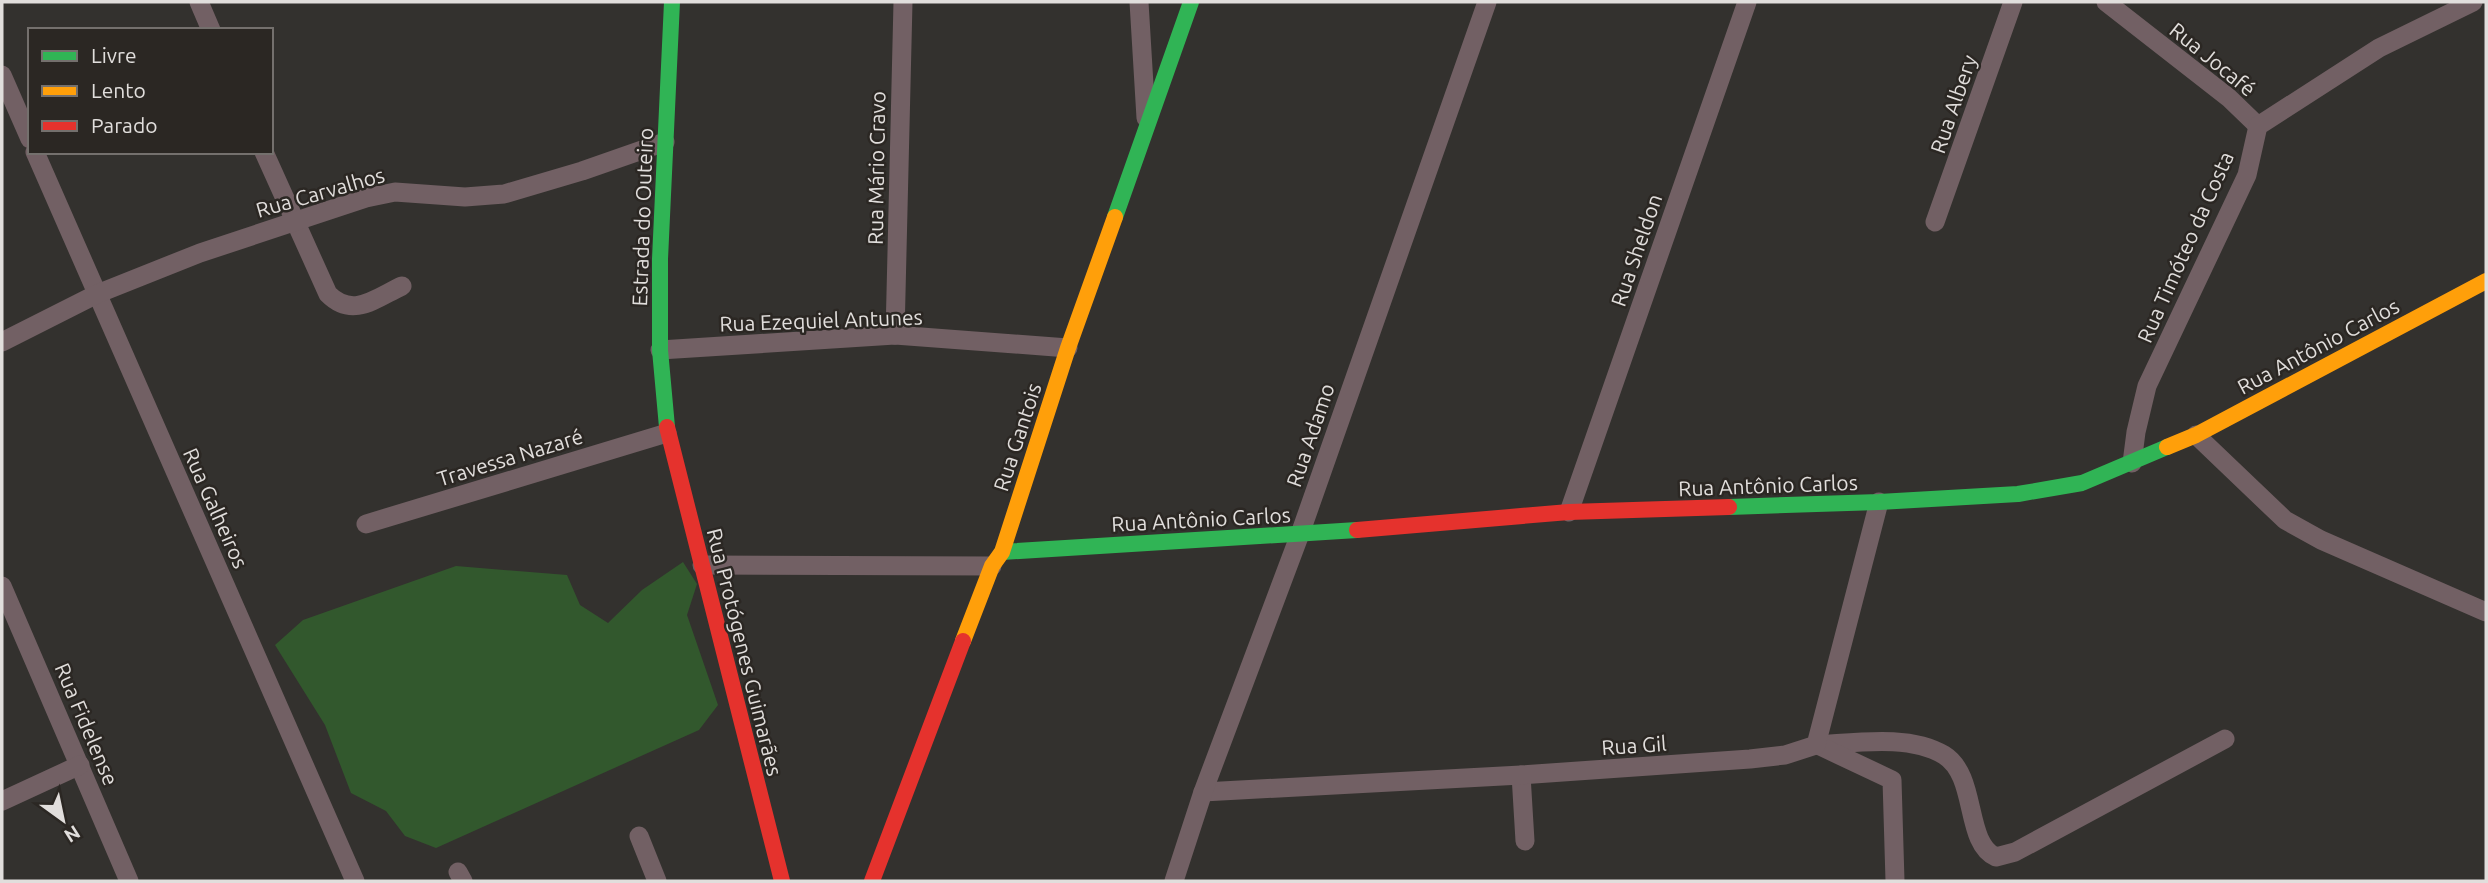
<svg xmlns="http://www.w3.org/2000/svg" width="2488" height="883" viewBox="0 0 2488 883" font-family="Ubuntu,sans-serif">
<rect width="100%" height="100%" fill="#33312e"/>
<polygon fill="#32582d" points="683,562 697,584 687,615 718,705 699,730 436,848 405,836 386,811 351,793 325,725 275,645 303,620 456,566 567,575 580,605 608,623 642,590"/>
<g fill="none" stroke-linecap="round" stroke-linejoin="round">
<g stroke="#726064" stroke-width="19">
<polyline points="199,2 211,30"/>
<polyline points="1139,2 1146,118"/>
<polyline points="2106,2 2229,98 2258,126"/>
<polyline points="2,75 30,139"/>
<polyline points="35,152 355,881"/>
<path d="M264,152L328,294C353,319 376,298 402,286"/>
<polyline points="1935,222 2013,2"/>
<polyline points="895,335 903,2"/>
<polyline points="2,342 97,294 200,253 366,198 395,192 465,197 504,194 582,171 665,142"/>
<polyline points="660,350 895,335 1068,348"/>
<polyline points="2196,435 2285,520 2321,540 2486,612"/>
<polyline points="2132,463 2136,432 2147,386 2247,175 2258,126 2379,48 2473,2"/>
<polyline points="1569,512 1747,2"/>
<polyline points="366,524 667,433"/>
<polyline points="702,565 992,566"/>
<polyline points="2,586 129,881"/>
<path d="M1816,745C1855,743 1909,734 1944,755C1978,776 1964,843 1996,857L2015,852L2225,739"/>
<polyline points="1820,746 1892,780 1895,881"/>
<polyline points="1521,775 1525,841"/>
<polyline points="1203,792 1521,775 1750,759 1785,755 1816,745 1879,502"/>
<polyline points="2,801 80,765"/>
<polyline points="639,836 657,881"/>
<polyline points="458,872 463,881"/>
<polyline points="1174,881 1203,792 1300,534 1487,2"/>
</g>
<g stroke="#30b455" stroke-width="16">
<polyline points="1115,217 1191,2"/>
<polyline points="667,427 660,350 660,259 672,2"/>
<polyline points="1729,507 1879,502 2018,494 2082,483 2167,447"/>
<polyline points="1002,552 1357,530"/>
</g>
<g stroke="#ff9f0a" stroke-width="16">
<polyline points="2167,447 2196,435 2486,281"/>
<polyline points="963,641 992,566 1002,552 1068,348 1115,217"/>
</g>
<g stroke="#e5322d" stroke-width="16">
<polyline points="667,427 782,881"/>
<polyline points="1357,530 1569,512 1729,507"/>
<polyline points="872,881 963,641"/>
</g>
</g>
<g text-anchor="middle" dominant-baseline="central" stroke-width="5" stroke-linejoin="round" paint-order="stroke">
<g font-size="21" fill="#e1dedc" stroke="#2b2723">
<text transform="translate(2213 59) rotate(39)">Rua Jocafé</text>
<text transform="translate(1953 104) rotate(-71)">Rua Albery</text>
<text transform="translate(876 168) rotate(-89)">Rua Mário Cravo</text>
<text transform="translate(320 192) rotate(-16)">Rua Carvalhos</text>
<text transform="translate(642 217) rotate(-88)">Estrada do Outeiro</text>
<text transform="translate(2185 247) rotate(-66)">Rua Timóteo da Costa</text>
<text transform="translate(1636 250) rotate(-71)">Rua Sheldon</text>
<text transform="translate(821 320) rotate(-2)">Rua Ezequiel Antunes</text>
<text transform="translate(2318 346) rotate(-28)">Rua Antônio Carlos</text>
<text transform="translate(1310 435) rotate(-71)">Rua Adamo</text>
<text transform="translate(1017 437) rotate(-72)">Rua Gantois</text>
<text transform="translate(510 457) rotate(-17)">Travessa Nazaré</text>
<text transform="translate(1768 485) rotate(-2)">Rua Antônio Carlos</text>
<text transform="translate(216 508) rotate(66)">Rua Galheiros</text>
<text transform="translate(1201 519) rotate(-3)">Rua Antônio Carlos</text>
<text transform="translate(745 652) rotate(76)">Rua Protógenes Guimarães</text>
<text transform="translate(87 724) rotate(67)">Rua Fidelense</text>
<text transform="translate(1634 745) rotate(-4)">Rua Gil</text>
</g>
</g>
<rect width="2488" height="883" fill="none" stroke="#e1dedc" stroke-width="7"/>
<rect x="28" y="28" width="245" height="126" fill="#2b2723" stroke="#74706d" stroke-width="2"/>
<rect x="42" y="51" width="35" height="10" fill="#30b455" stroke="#74706d" stroke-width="2"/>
<text x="91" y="63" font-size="21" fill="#e1dedc">Livre</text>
<rect x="42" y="86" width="35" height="10" fill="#ff9f0a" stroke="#74706d" stroke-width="2"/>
<text x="91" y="98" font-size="21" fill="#e1dedc">Lento</text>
<rect x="42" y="121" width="35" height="10" fill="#e5322d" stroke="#74706d" stroke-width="2"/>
<text x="91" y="133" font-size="21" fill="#e1dedc">Parado</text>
<g transform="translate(63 820) rotate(147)" stroke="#2b2723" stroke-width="5" paint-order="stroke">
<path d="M0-5L12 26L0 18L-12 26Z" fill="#e1dedc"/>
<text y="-10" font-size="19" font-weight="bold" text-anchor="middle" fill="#e1dedc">N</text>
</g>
</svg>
